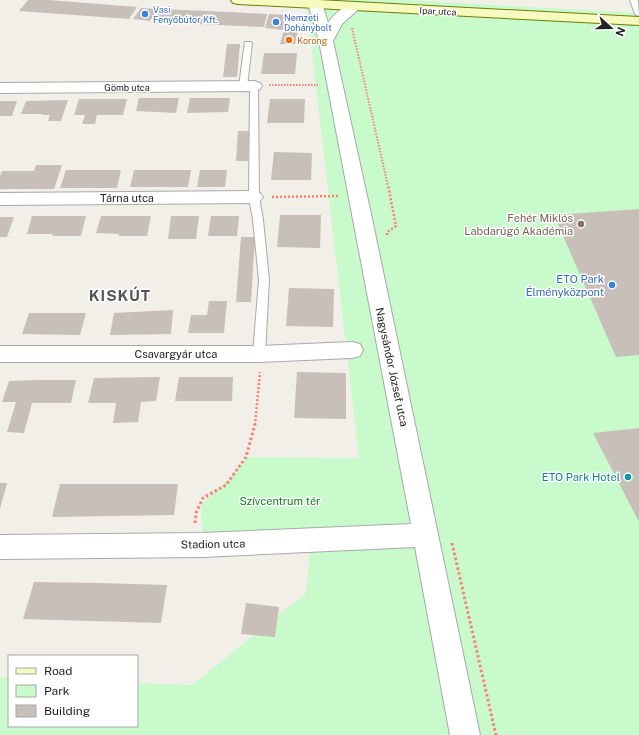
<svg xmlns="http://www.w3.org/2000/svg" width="639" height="735" viewBox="0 0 639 735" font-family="'Public Sans',sans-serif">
<rect width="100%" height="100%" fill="#f2efe9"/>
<polygon fill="#c8facc" points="306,0 404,0 639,13 639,735 0,735 0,677 9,678 9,726 137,726 137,683 192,685 306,593 311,544 203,545 201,504 231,477 246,457 359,458"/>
<g fill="#c7bfb8">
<polygon points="28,0 48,0 137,7 129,19 19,11"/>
<polygon points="141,8 157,9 150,21 133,19"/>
<polygon points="160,9 230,12 267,14 264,27 154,22"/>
<polygon points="269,14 287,15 283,30 265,28"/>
<polygon points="285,27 299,27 295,44 280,44"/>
<polygon points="227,44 240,44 237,77 223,77"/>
<polygon points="264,53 297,53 295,74 261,74"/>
<polygon points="139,98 179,98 176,113 136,111"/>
<polygon points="190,98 230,98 228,112 187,113"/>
<polygon points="79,99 127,99 123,115 97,115 95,124 82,124 85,115 74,115"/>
<polygon points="270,99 305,99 304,123 267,123"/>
<polygon points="68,100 61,121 48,121 50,115 42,115 43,114 21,114 26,101"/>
<polygon points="0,101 17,101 12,116 0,116"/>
<polygon points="238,131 249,131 248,161 236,161"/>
<polygon points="274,152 312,153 311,180 271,180"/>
<polygon points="36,165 62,165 54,189 0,189 0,176 2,171 34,171"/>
<polygon points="66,170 121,170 117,188 60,188"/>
<polygon points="134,170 191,170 188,187 130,187"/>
<polygon points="200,170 227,170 225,187 197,187"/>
<polygon points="639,209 639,355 616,357 554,215"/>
<polygon points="280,215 321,215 320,248 277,247"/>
<polygon points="32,216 86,216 81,236 52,236 53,234 27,234"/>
<polygon points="101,216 151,216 147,236 119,236 119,234 96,233"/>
<polygon points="171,216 199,216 196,239 168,239"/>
<polygon points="211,216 239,216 237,236 208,236"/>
<polygon points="0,217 14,217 7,237 0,237"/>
<polygon points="241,237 255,237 251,302 236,302"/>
<polygon points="289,288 334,289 333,327 286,326"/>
<polygon points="209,301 227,301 224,333 188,333 191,315 207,315"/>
<polygon points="173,310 171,334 110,335 114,313"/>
<polygon points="29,313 86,313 80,335 22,334"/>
<polygon points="297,372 346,373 346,419 294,418"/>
<polygon points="160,377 156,401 141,402 138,422 113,423 116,403 88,403 94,378"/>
<polygon points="179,377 233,377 232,401 175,401"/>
<polygon points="38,380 76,380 71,403 32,403 24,433 7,432 16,402 2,402 9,381"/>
<polygon points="639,428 639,522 593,433"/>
<polygon points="0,483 7,483 0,509"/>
<polygon points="60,484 178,484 174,515 52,517"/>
<polygon points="34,582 99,583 167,585 161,623 23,619"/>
<polygon points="246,603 279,607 275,637 241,634"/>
</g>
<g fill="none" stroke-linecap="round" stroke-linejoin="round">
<defs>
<g id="lane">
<polygon points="630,0 638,0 639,16 635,14"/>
<polygon points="245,42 251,42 252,44 247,86 243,89 239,86"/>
<polygon points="254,83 258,86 259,197 263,220 269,280 265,354 263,357 259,358 255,357 253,354 259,280 253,220 249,197 250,86"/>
</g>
<g id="street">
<path d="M307,0H321L328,23C334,14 348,1 359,4L361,7L342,24L333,41L371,214L480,735H450L415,547L203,557L0,559V535L203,533L411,524L319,41Z"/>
<polygon points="254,81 260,83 262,86 260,89 254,91 0,93 0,83"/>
<polygon points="254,191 260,193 263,197 260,201 254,203 0,205 0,193"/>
<polygon points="352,342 360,344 363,350 360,356 352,358 259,362 0,362 0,346 259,346"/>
</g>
<polygon id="secondary" points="231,0 318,0 639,17 639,25 238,4 233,3"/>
</defs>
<use href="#lane" stroke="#a9a9a9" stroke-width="2"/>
<use href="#street" stroke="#a9a9a9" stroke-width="2"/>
<use href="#secondary" stroke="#707d05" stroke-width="2"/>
<g stroke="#fa8072" stroke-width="2" stroke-dasharray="1.5 1.5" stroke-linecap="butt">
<polyline points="352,28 388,186"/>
<polyline points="269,85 318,85"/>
</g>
<g stroke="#fa8072" stroke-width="2.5" stroke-dasharray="2 2" stroke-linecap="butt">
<polyline points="272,197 339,196"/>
<polyline points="387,235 387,232 396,226 388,185"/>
<polyline points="255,425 260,372"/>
</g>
<g stroke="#fa8072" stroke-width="3" stroke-dasharray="2.5 2.5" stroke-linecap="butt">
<polyline points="195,523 196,513 203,498 226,485 246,457 255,424"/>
<polyline points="452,543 496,735"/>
</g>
<use href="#lane" fill="#fff" fill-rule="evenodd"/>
<use href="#street" fill="#fff" fill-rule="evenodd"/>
<use href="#secondary" fill="#f7fabf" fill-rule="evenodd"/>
</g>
<g fill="#3f7fe0" stroke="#fff" stroke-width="1.5">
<circle cx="145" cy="14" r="4"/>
<circle cx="276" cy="22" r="4"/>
<circle cx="612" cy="285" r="4"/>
</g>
<circle fill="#e8710a" stroke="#fff" stroke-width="1.5" cx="289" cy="40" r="4"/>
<circle fill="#8d6e63" stroke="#fff" stroke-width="1.5" cx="581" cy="224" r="4"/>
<circle fill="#0f9aa8" stroke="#fff" stroke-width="1.5" cx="628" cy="477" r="4"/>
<g text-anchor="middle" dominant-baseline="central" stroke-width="3" stroke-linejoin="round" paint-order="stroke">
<g font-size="9" fill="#366cbe" stroke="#fff" text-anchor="start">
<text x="153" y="9">Vasi<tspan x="153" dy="10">Fenyőbútor Kft.</tspan></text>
<text x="284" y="17">Nemzeti<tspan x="284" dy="10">Dohánybolt</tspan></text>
</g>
<g font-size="9" fill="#222" stroke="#fff">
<text transform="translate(438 11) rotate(3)">Ipar utca</text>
<text x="127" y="87">Gömb utca</text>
</g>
<g font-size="9" fill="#c56008" stroke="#fff" text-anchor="start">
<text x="297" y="40">Korong</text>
</g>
<g font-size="11" fill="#222" stroke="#fff">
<text x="127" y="198">Tárna utca</text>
<text x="176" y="354">Csavargyár utca</text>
<text transform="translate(392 367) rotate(78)">Nagysándor József utca</text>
<text transform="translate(213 544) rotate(-1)">Stadion utca</text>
</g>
<g font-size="11" fill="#785e54" stroke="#fff" text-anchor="end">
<text x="573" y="218">Fehér Miklós<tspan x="573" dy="13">Labdarúgó Akadémia</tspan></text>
</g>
<g font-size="11" fill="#366cbe" stroke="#fff" text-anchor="end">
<text x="604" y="279">ETO Park<tspan x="604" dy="13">Élményközpont</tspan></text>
</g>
<g font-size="11" fill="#0d838f" stroke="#fff" text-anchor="end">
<text x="620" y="477">ETO Park Hotel</text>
</g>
<g font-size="11" fill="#0c8416" stroke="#fff">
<text x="280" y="501">Szívcentrum tér</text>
</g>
<g font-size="15" font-weight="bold" letter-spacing="1" fill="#555" stroke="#fff">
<text x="120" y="295">KISKÚT</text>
</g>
</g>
<rect x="8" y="655" width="130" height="72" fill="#ffffff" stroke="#a7a7a7"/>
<rect x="16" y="668" width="20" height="6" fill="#f7fabf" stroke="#a7a7a7"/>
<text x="44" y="675" font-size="12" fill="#222222">Road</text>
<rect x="16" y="685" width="20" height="12" fill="#c8facc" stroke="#a7a7a7"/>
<text x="44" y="695" font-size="12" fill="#222222">Park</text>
<rect x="16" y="705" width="20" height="12" fill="#c7bfb8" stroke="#a7a7a7"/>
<text x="44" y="715" font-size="12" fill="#222222">Building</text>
<g transform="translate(611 28) rotate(111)" stroke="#ffffff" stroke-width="3" paint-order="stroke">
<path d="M0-3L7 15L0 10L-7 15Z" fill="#222222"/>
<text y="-6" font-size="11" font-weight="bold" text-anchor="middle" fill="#222222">N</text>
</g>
</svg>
